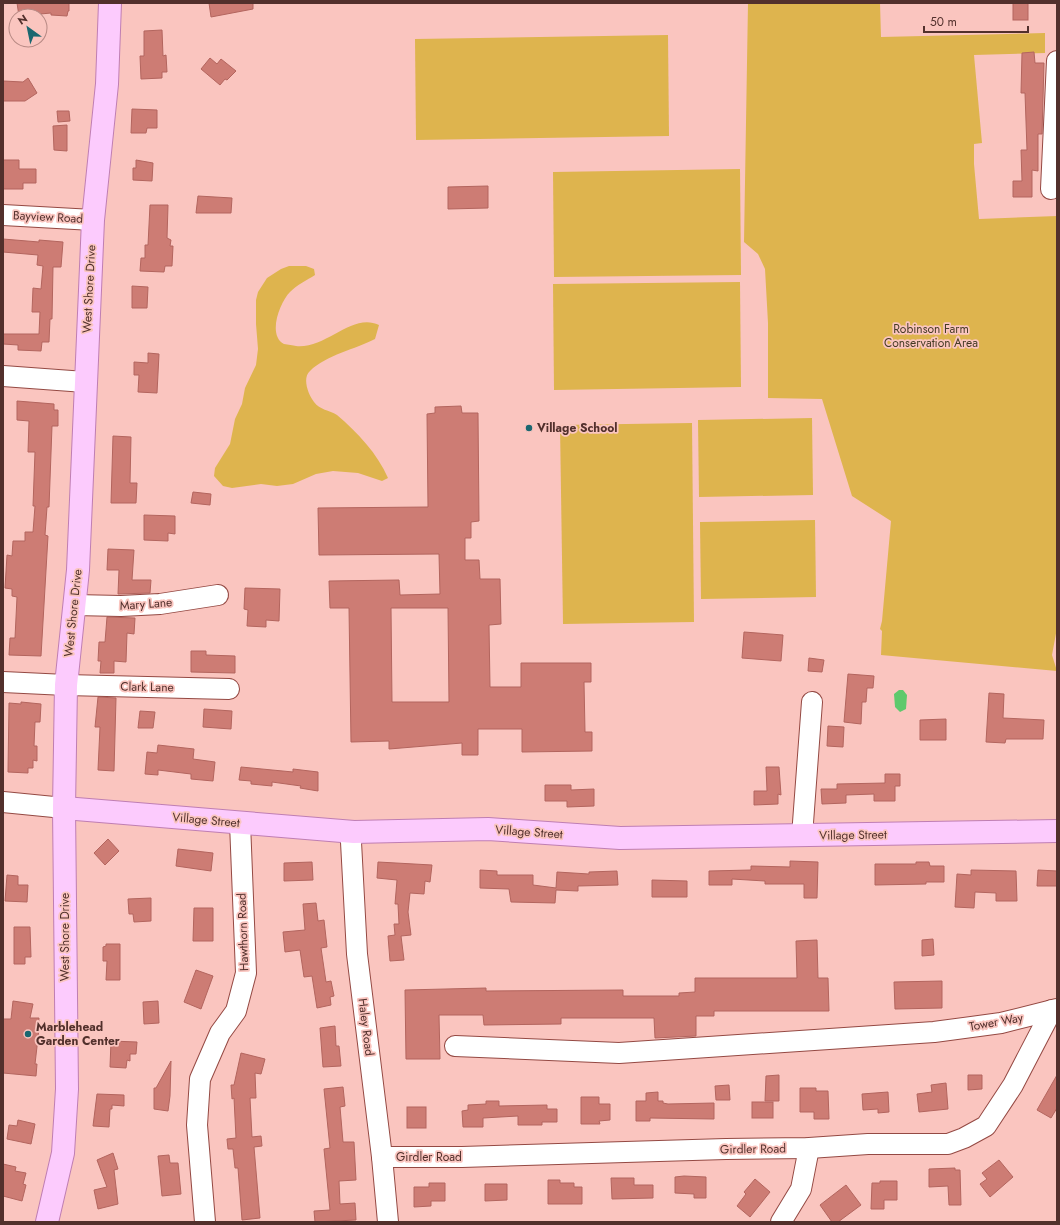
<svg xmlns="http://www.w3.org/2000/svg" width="1060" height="1225" viewBox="0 0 1060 1225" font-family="Jost,sans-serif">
<rect width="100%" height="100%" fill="#fac5bf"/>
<g fill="#deb44e">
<polygon points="748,3 880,3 881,37 1045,33 1045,53 974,55 982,143 974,144 974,164 979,219 1057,216 1057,628 1052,655 1057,671 881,655 882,631 880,629 882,621 891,521 852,496 822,399 768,398 768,323 765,269 758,254 744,242"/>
<polygon points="668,35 669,136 416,140 415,39"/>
<polygon points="740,169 741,275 554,277 553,172"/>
<path d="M289,266H306L314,269L315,275C307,280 297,285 290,292C280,302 267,335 284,344C288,345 293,345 296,346C327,349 352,312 379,325L375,339C356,349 326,355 310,371C302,378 308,394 314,402C320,410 329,410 337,415C358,433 377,453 388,478L382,481L358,473L333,471L316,474L293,484L277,486L261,484L232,488L223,486L214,476L215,468L230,444L235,419L242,404L245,388L256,365L258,349L256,324V300L258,292L267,278L281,269Z"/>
<polygon points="740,282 741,387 554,390 553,284"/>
<polygon points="812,418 813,495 699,497 698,420"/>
<polygon points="692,423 694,622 563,624 560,425"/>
<polygon points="815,520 816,597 701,599 700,522"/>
</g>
<polygon fill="#5ec96c" points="899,690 903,690 907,695 906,709 900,712 895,707 894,694"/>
<g fill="#cd7c74" stroke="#b3655e" fill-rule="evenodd">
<polygon points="17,3 69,3 69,11 68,11 67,16 51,15 51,13 19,16"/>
<polygon points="209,3 253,3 253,9 211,17"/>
<rect x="1013" y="3" width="15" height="17"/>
<polygon points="162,30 163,56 166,55 167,72 162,72 162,78 141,79 140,56 144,56 144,31"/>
<polygon points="1034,52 1035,63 1044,63 1042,134 1038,134 1038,171 1032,170 1032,197 1013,197 1013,181 1022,181 1021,150 1027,150 1025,93 1021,93 1022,53"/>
<polygon points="210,58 217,64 221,59 236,71 227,80 225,79 220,85 201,69"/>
<polygon points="28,78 37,93 25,101 3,101 3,81 23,82"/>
<polygon points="132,109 157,110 157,128 147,128 146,133 131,133"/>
<polygon points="57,111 69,111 70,121 58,122"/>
<polygon points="67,125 67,151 54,150 53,126"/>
<polygon points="3,160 19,160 19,169 36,169 36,183 23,183 23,189 3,189"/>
<polygon points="136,160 153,163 152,181 133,180 133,168 136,168"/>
<polygon points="488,186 488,208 448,209 448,187"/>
<polygon points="198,196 232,198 231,213 196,213"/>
<polygon points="150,205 168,205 167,238 171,240 170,246 173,246 172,266 165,266 164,272 140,271 141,258 145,258 145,245 148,245"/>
<polygon points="3,239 39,242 39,240 63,242 61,267 53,267 52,319 50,319 49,342 42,342 41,351 18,350 18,345 3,344 3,334 39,334 40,312 32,312 33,288 41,289 43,266 37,265 38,255 3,252"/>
<polygon points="132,286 148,287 147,308 132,308"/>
<polygon points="148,353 159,354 157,393 138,392 139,375 134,375 134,362 148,363"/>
<polygon points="17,401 54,404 54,410 58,410 58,426 52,426 49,507 47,507 45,535 48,536 41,656 9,655 10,638 15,638 17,597 12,596 12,589 5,588 7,555 12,556 13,541 25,541 25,532 33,532 35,506 33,506 35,452 28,452 29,421 17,420"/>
<path d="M461,406L462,413H478L479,521L471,522V538H465V560H479L480,579H500L501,624L489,625L490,687H521V663H591V682H584L585,732H592V751L522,752V729H478V755H462V743L389,749V741L351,742L349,608H330L329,581L399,580L400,595L440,594L439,554L319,555L318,508L428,507L427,414L435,413V407ZM391,608H448L449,702H392Z"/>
<polygon points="113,436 131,437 130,483 137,483 136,503 111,503"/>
<polygon points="193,492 211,494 210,505 191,503"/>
<polygon points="144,515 175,516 175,534 168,533 168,541 144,540"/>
<polygon points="108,549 134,550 132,580 151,580 150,593 118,594 119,570 107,570"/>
<polygon points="245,588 280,589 279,621 266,620 266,627 247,626 248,610 244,609"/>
<polygon points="107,617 135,618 134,634 127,633 126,662 114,661 114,673 100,673 101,661 98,661 99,642 105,642"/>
<polygon points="744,632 783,635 781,661 742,658"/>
<polygon points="191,651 206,651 206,655 235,656 235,673 191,672"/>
<polygon points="809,658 824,660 822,672 808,671"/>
<polygon points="848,674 874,676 873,688 867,688 866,702 862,702 861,724 844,722"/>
<polygon points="989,693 1004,694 1003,718 1044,720 1043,739 1006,739 1005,743 986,742"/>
<polygon points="98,697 116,698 114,771 98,770 100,727 95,727"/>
<polygon points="21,702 41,704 40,722 35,722 34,746 37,746 37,761 33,760 33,768 28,768 28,773 8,772 9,703 21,704"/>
<polygon points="204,709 232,711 231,729 203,727"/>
<polygon points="140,711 155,712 153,728 138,728"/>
<polygon points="946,719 946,740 920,740 920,720"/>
<polygon points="828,726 844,727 843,747 827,746"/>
<polygon points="158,745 194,749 193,759 215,762 213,781 191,779 191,774 158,770 158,775 145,774 147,752 157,753"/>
<polygon points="241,767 293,772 293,769 318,772 318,791 300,788 301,786 272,782 272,786 251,784 251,781 239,780"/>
<polygon points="766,767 779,767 781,795 778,794 778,804 754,805 754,791 767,791"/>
<polygon points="885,774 900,774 900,786 895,786 895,801 874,801 874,794 846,795 846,803 822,804 821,789 837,789 837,784 885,783"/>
<polygon points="545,785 571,785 571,790 594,789 594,806 567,807 567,801 545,801"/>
<polygon points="108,839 119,851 105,865 94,853"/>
<polygon points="178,849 213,853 211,871 176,866"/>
<polygon points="790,861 818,862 817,898 804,898 804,884 765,884 765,881 732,879 732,885 709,885 709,871 751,870 751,866 790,867"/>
<polygon points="312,862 313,880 284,881 284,863"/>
<polygon points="378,862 432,865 430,882 425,881 424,894 410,893 408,912 411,935 401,936 404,960 390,961 388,936 395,935 394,924 399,924 398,904 395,904 397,880 377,878"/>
<polygon points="916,862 929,862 930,866 944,866 944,882 926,882 926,884 875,885 875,864 916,864"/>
<polygon points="480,870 497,871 497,875 533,875 533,885 556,888 557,872 589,874 589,872 617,871 618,885 578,886 578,891 556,890 555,903 511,902 509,889 480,888"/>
<polygon points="971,870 1016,871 1017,901 996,901 996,893 975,892 974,908 955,907 957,874 971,875"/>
<polygon points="1038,870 1057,871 1057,886 1037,886"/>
<polygon points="7,875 18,876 18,885 28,885 27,902 5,901"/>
<polygon points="652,880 687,881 687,897 652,897"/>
<polygon points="151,898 151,921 134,922 133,914 129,914 128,899"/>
<polygon points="316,903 318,921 324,920 327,947 321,948 326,982 331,981 334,996 330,997 331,1005 317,1008 312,976 304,977 300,950 285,952 283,932 305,930 303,904"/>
<polygon points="194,908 213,908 213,941 193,941"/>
<polygon points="14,927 30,927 31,957 25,957 25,964 14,964"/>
<polygon points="933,939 934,955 922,956 922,940"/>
<polygon points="817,940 818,978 828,978 829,1011 714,1011 714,1016 696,1016 696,1036 655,1038 654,1018 561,1018 561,1024 484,1025 483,1015 439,1015 440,1059 406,1059 405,990 486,988 486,991 623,990 623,996 679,996 679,993 695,992 695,978 797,978 796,941"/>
<polygon points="106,944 120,944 120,980 106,980 107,961 103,961 103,947 106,946"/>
<polygon points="196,970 213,976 201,1009 184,1002"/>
<polygon points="942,981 942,1008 895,1009 894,982"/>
<polygon points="13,1001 33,1004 30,1018 39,1018 38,1030 39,1029 35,1064 37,1064 36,1076 3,1073 3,1019 11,1019"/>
<polygon points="158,1001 159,1023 144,1024 143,1002"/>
<polygon points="335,1026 336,1046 339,1046 341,1066 323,1067 320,1028"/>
<polygon points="111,1041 137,1042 136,1054 130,1054 130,1061 127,1060 126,1068 110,1067"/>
<polygon points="241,1053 265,1059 261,1074 255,1073 256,1098 250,1098 252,1137 261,1136 262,1146 254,1147 260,1218 242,1220 238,1168 235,1168 233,1149 228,1149 227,1139 236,1138 234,1098 232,1099 231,1085 234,1085"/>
<polygon points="171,1061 170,1096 168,1111 154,1109 154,1088 156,1088"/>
<polygon points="779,1075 779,1101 765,1101 766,1076"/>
<polygon points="968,1075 982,1075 982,1089 968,1090"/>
<polygon points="1057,1075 1057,1108 1051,1118 1037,1110"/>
<polygon points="946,1083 948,1109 919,1112 917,1094 932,1092 931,1085"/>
<polygon points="729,1085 730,1100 716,1100 715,1086"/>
<polygon points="343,1087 345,1106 340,1107 343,1142 354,1142 356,1180 339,1181 340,1204 355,1203 356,1220 315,1222 314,1211 330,1210 324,1149 330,1148 324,1089"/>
<polygon points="800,1088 816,1088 816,1091 828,1091 829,1119 814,1119 814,1112 800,1112"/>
<polygon points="658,1092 658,1101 663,1101 663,1103 668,1104 714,1103 714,1119 650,1118 650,1121 636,1121 636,1101 646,1101 646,1093"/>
<polygon points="888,1092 889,1112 878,1113 878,1109 863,1110 862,1094"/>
<polygon points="97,1094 124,1095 124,1106 112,1105 112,1109 110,1109 109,1127 93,1126"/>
<polygon points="581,1097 599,1097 599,1104 610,1104 610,1120 599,1121 600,1124 581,1124"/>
<polygon points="486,1101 499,1101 499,1106 547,1105 547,1109 557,1109 557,1122 542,1122 542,1125 518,1125 518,1116 483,1118 483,1127 463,1127 462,1111 468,1110 468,1105 486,1104"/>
<rect x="752" y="1102" width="21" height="16"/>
<rect x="407" y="1107" width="19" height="21"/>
<polygon points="18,1120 35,1124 31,1144 7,1139 9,1125 17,1126"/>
<polygon points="113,1153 118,1169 114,1170 118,1204 98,1209 94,1190 107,1187 97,1160"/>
<polygon points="169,1155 170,1163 178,1163 181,1194 162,1196 158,1156"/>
<polygon points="999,1160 1013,1177 990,1197 980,1184 987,1179 982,1173"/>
<polygon points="3,1164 16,1167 15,1171 26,1173 23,1184 26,1185 22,1201 3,1196"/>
<polygon points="955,1168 955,1170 960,1170 961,1205 949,1205 948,1186 929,1187 929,1169"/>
<polygon points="684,1176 706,1177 706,1198 694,1198 694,1194 675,1193 675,1177"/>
<polygon points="611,1178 634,1178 634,1185 653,1185 653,1198 612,1199"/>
<polygon points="755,1179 770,1192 750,1217 737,1206 746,1194 744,1192"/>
<polygon points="548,1180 560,1180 560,1183 574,1183 574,1187 582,1187 582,1204 548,1204"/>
<polygon points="880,1181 897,1181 897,1200 884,1200 884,1209 871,1209 872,1183 880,1183"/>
<polygon points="429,1183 445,1183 445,1201 431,1201 431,1206 414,1207 414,1187 429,1187"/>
<polygon points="485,1184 507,1184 507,1200 485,1201"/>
<polygon points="846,1185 861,1205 838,1222 832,1222 820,1205"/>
</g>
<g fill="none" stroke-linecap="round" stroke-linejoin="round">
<defs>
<g id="minor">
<polyline points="1051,189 1057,61"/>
<polyline points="3,215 93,220"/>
<polyline points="3,376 85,382"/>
<polyline points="74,605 121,606 160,604 218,595"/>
<polyline points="3,682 66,685 229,689"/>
<polyline points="3,802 64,808"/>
<polyline points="354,832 351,842 357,954 382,1157 388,1222"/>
<polyline points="802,836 812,702"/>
<polyline points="455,1046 619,1053 934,1032 1001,1023 1057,1009"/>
<polyline points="382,1157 462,1157 726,1149 809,1148 868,1144 948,1144 964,1138 986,1126 1013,1085 1052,1010"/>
<polyline points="205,1222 197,1125 200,1079 220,1033 236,1011 246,973 240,823"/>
<polyline points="781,1222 801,1189 809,1148"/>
</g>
<g id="major">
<polyline points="64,808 354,832 488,829 620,838 1057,831"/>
<polyline points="47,1222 63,1153 67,1089 64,808 66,685 78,570 93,220 107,84 110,3"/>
</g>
</defs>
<use href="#minor" stroke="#944943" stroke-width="22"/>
<use href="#major" stroke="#bf7eb3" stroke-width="24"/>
<use href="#minor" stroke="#fff" stroke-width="20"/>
<use href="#major" stroke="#fccbfd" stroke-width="22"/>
</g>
<g fill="#1b6770" stroke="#fac5bf" stroke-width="1.5">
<circle cx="529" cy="428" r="4"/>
<circle cx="28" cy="1034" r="4"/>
</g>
<g text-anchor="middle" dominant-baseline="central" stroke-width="3.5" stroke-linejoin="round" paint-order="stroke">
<g font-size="12" fill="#52302c" stroke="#fac5bf">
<text transform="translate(48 217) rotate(3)">Bayview Road</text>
<text transform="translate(89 289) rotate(-87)">West Shore Drive</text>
<text transform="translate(146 604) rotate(-4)">Mary Lane</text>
<text transform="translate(73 613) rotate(-84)">West Shore Drive</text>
<text transform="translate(147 687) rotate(1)">Clark Lane</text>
<text transform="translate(206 820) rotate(5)">Village Street</text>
<text transform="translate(529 832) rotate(4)">Village Street</text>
<text transform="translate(853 835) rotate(-1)">Village Street</text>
<text transform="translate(243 932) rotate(-92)">Hawthorn Road</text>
<text transform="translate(65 937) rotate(-90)">West Shore Drive</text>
<text transform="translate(996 1022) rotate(-10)">Tower Way</text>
<text transform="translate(366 1027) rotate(83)">Haley Road</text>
<text transform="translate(753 1149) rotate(-1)">Girdler Road</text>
<text x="429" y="1157">Girdler Road</text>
</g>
<g font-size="12" fill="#453b24" stroke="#fac5bf">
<text x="931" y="329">Robinson Farm<tspan x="931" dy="14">Conservation Area</tspan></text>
</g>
<g font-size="12" font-weight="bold" fill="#52302c" stroke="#fac5bf" text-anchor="start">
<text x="537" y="428">Village School</text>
<text x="36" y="1027">Marblehead<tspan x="36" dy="14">Garden Center</tspan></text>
</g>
</g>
<rect width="1060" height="1225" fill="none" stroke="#52302c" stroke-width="8"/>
<g transform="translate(28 28) rotate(327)"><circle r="19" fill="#fac5bf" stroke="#b78984"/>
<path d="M0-3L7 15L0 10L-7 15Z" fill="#1b6770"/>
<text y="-6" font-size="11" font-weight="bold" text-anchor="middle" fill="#52302c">N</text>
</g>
<path d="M924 26v6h104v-6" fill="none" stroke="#52302c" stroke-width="2"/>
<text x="930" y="26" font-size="12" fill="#52302c" stroke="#fac5bf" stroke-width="3" paint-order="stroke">50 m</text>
</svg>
